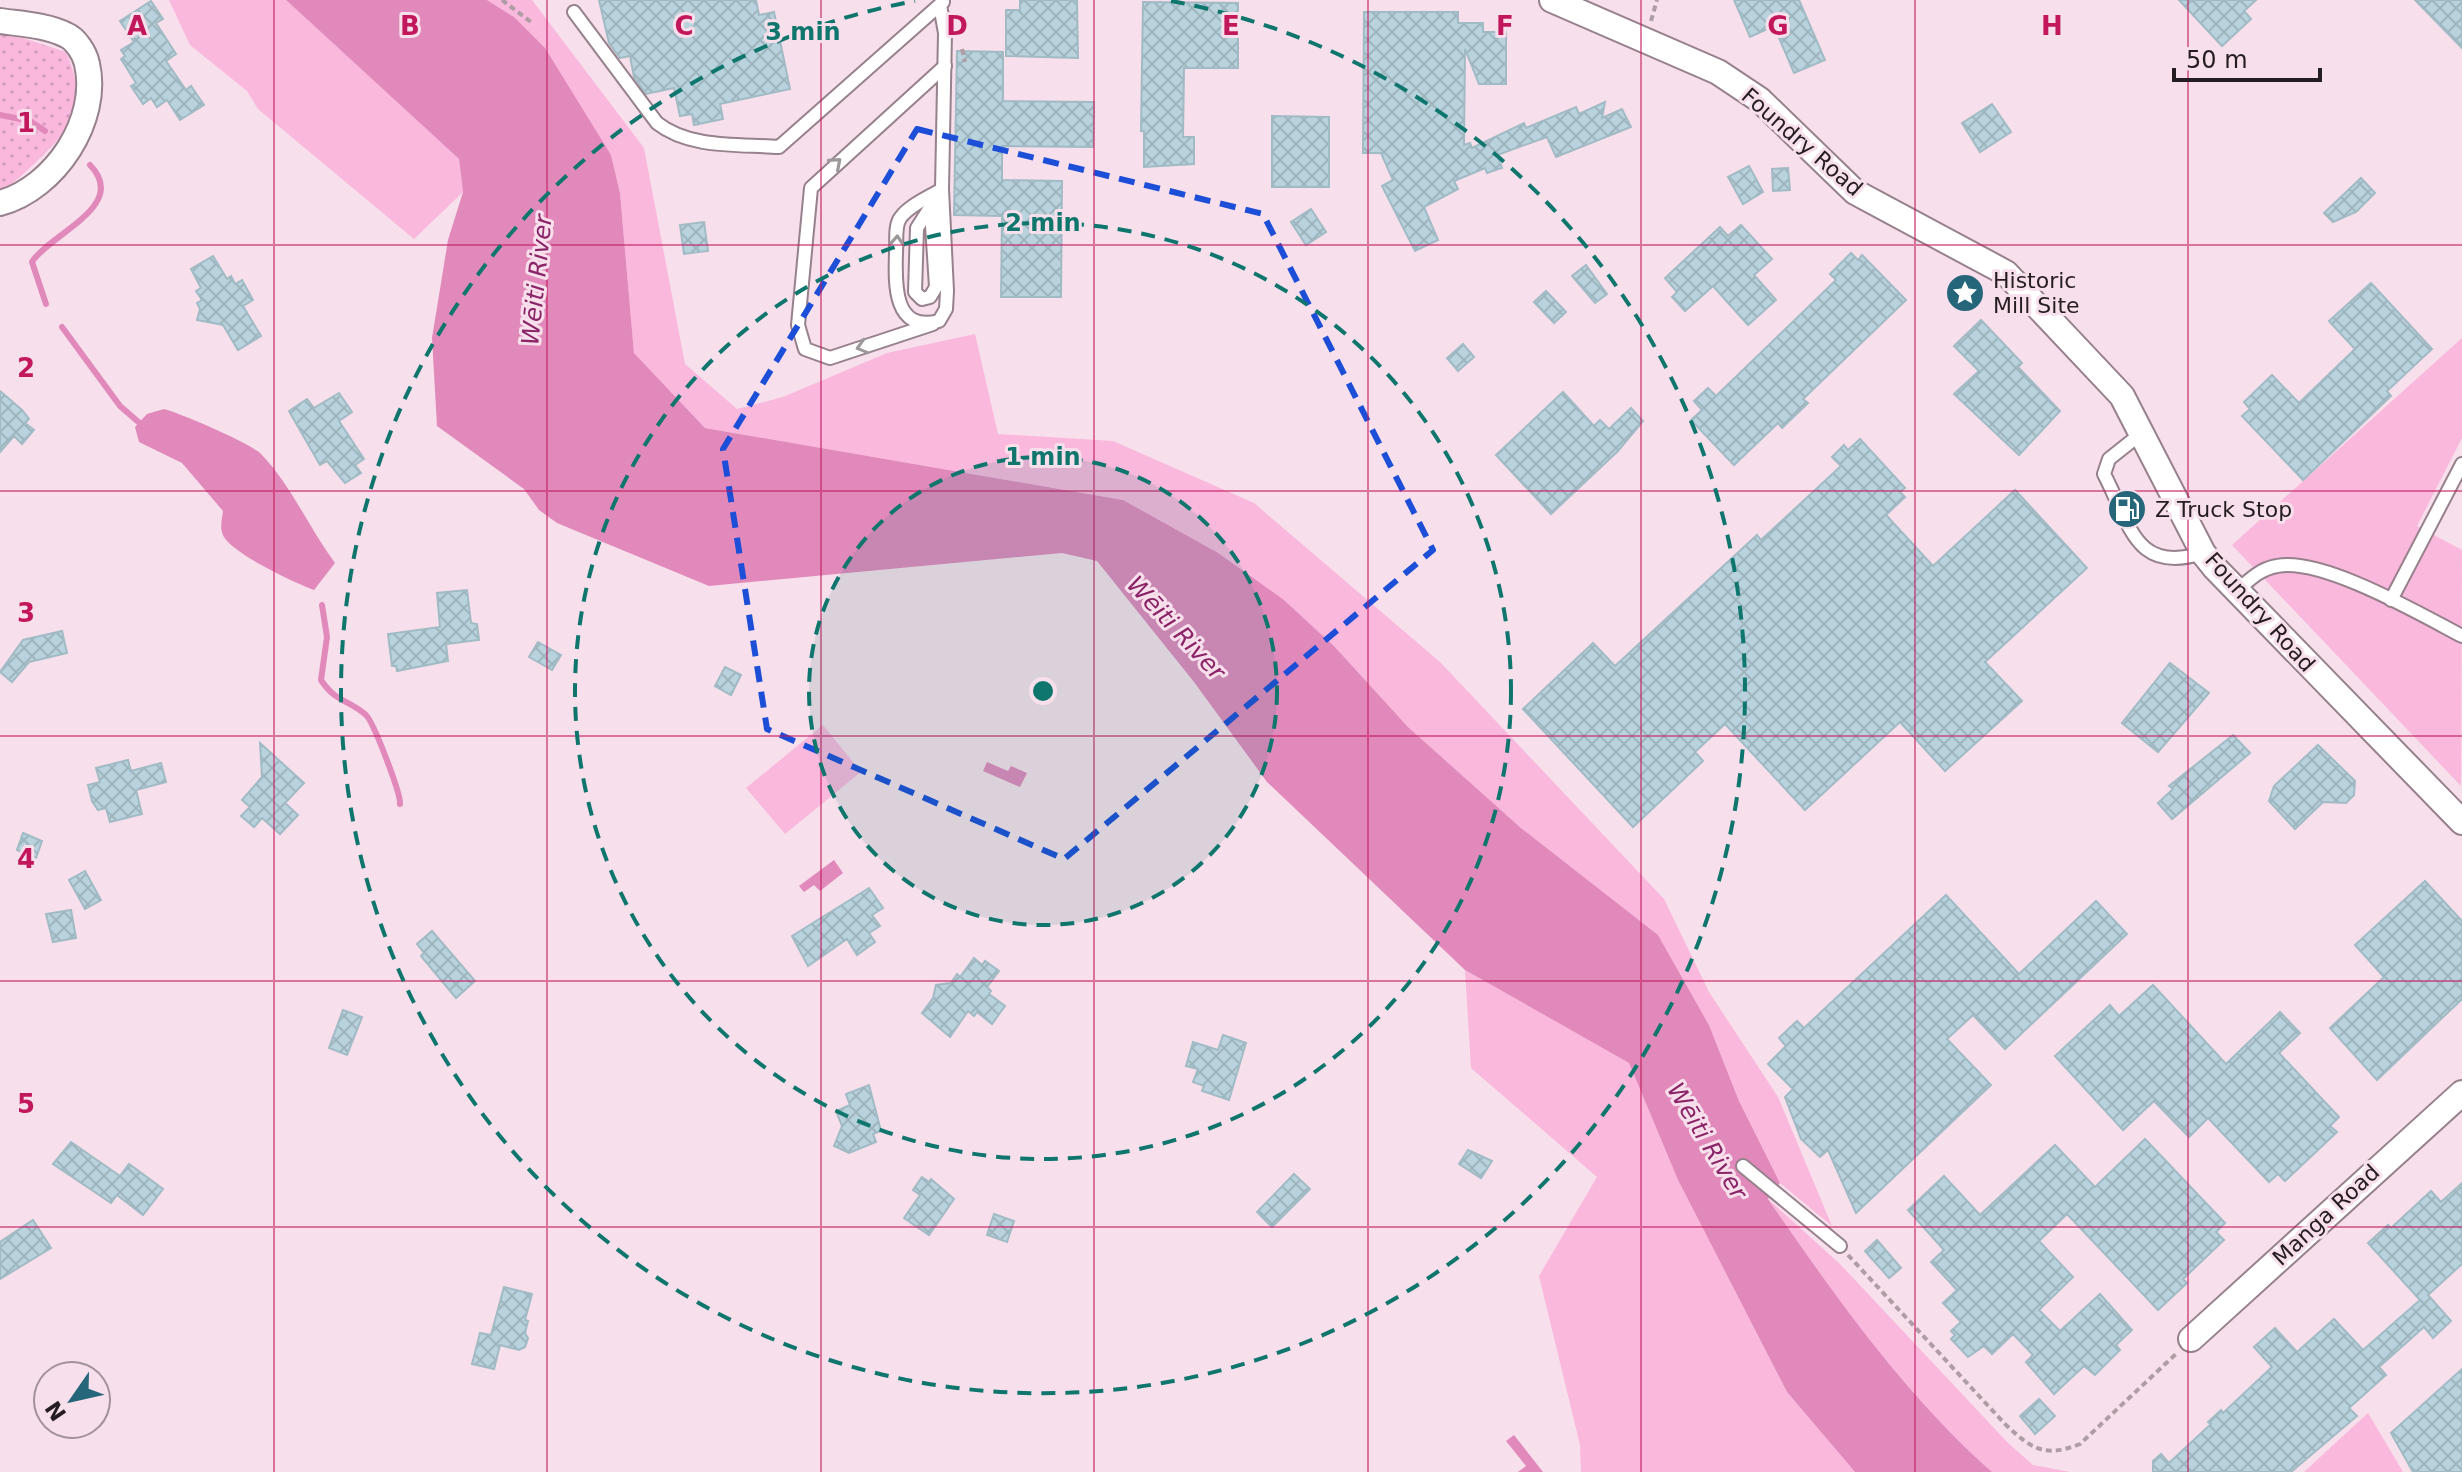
<svg xmlns="http://www.w3.org/2000/svg" width="2462" height="1472" viewBox="0 0 2462 1472" font-family="'DejaVu Sans',sans-serif">
<defs>
<pattern id="park-dots" width="8" height="8" patternUnits="userSpaceOnUse" patternTransform="scale(2)"><rect width="8" height="8" fill="#f9b8dc"/><path d="M2 2h.1M6 6h.1" fill="none" stroke="#d59ebc" stroke-width="1.8" stroke-linecap="round"/></pattern>
<pattern id="building-cross-hatch" width="8" height="8" patternUnits="userSpaceOnUse" patternTransform="scale(2)"><rect width="8" height="8" fill="#b9d3de"/><path d="M0 0l8 8M0 8l8-8" fill="none" stroke="#9fb5be"/></pattern>
</defs>
<rect width="100%" height="100%" fill="#f7dfeb"/>
<g fill="#f9b8dc">
<polygon points="169,0 286,0 459,159 463,192 414,239 258,109 247,91 190,45"/>
<polygon points="487,0 532,0 644,148 685,364 737,409 783,397 887,353 975,334 998,434 1113,441 1254,503 1440,662 1664,899 1709,992 1778,1097 1832,1226 1780,1183 1739,1101 1709,1025 1658,935 1521,828 1408,727 1334,646 1284,600 1123,500 705,428 634,353 620,193 611,155 514,17"/>
<polygon points="2462,338 2462,438 2417,526 2462,550 2461,786 2232,545"/>
<polygon points="823,725 861,772 785,834 746,788"/>
<polygon points="1465,970 1629,1063 1678,1180 1787,1392 1855,1472 1581,1472 1580,1445 1539,1276 1597,1177 1471,1068"/>
<path d="M1768,1199L1840,1264L2008,1443L2033,1465L2070,1472H1992C1903,1393 1835,1296 1768,1199Z"/>
<polygon points="2368,1413 2403,1472 2304,1472"/>
</g>
<path fill="url(#park-dots)" d="M0,35L23,38L66,52C74,70 81,95 75,115C69,134 17,181 0,193Z"/>
<g fill="#e289bc">
<path d="M286,0H487L514,17L545,48L611,155L620,193L634,353L705,428L1123,500L1218,553L1284,600L1334,646L1408,727L1521,828L1658,935L1709,1025L1739,1101L1780,1183L1768,1199C1835,1296 1903,1393 1992,1472H1855L1787,1392L1678,1180L1629,1063L1465,970L1267,782L1194,682L1097,561L1062,553L709,586L557,523L539,510L524,489L437,426L432,338L448,240L463,192L459,159Z"/>
<path d="M164,409C180,413 250,443 261,454C291,485 309,528 335,563L314,590C294,583 234,554 224,537C219,529 222,520 223,511L182,463L139,442L135,427L147,414Z"/>
<polygon points="987,762 1008,771 1011,766 1027,773 1020,787 983,771"/>
<polygon points="834,860 843,873 820,891 814,885 804,892 799,886"/>
<polygon points="1514,1435 1543,1472 1518,1472 1526,1466 1506,1441"/>
</g>
<g fill="none" stroke-linecap="round" stroke-linejoin="round">
<g stroke="#e289bc" stroke-width="6">
<polyline points="0,115 30,121 45,131"/>
<path d="M46,304L32,262C49,234 130,206 90,165"/>
<polyline points="62,327 120,406 143,426"/>
<path d="M322,605L327,637L321,680C336,703 350,700 366,715C374,723 401,794 400,804"/>
</g>
</g>
<g fill="url(#building-cross-hatch)" stroke="#a1bbc5" stroke-width="2">
<polygon points="599,0 756,0 759,15 774,12 790,89 720,104 723,119 694,125 692,114 680,116 674,88 646,94 634,77 630,56 620,58 609,43"/>
<polygon points="1020,0 1077,0 1078,58 1006,56 1006,10 1020,10"/>
<polygon points="1734,0 1799,0 1825,60 1794,73 1774,26 1750,37"/>
<polygon points="2179,0 2256,0 2244,11 2251,19 2222,46"/>
<polygon points="2415,0 2462,0 2462,48"/>
<polygon points="151,1 163,19 156,23 176,54 166,61 186,90 191,86 204,105 180,120 167,100 157,107 151,98 143,104 131,86 136,83 121,59 125,56 121,50 134,42 120,21"/>
<polygon points="1143,2 1238,3 1238,68 1184,68 1183,137 1194,137 1194,164 1144,167 1144,131 1141,131"/>
<polygon points="1364,12 1458,12 1458,23 1483,23 1483,32 1506,32 1506,84 1479,84 1465,49 1464,145 1470,143 1472,148 1524,123 1526,128 1576,107 1579,114 1605,102 1602,118 1622,109 1631,127 1556,157 1547,137 1497,155 1502,168 1487,173 1485,168 1454,181 1458,189 1424,207 1438,240 1415,251 1382,186 1393,180 1381,153 1363,153"/>
<polygon points="957,51 1003,52 1003,101 1094,102 1093,147 1002,146 1002,180 1062,181 1061,297 1001,297 1002,216 954,215"/>
<polygon points="1992,104 2011,132 1980,152 1962,123"/>
<polygon points="1272,116 1329,117 1329,187 1272,187"/>
<polygon points="1749,166 1763,192 1743,204 1728,177"/>
<polygon points="1788,168 1790,190 1773,191 1772,169"/>
<polygon points="2361,178 2375,193 2356,212 2333,222 2324,213"/>
<polygon points="1311,209 1326,232 1306,245 1291,222"/>
<polygon points="704,222 708,251 684,254 680,225"/>
<polygon points="1741,225 1772,259 1754,275 1776,300 1748,325 1713,286 1685,311 1672,297 1677,292 1665,278 1720,227 1728,236"/>
<polygon points="1851,253 1858,260 1862,255 1906,300 1803,399 1808,403 1782,428 1778,423 1734,465 1691,420 1702,410 1694,401 1708,388 1716,396 1836,280 1830,274"/>
<polygon points="213,256 227,279 231,276 235,284 242,280 253,300 243,306 261,336 238,350 223,325 197,320 200,309 197,303 202,300 196,291 201,288 191,269"/>
<polygon points="1586,265 1607,294 1595,303 1572,276"/>
<polygon points="2371,283 2432,349 2387,391 2391,396 2303,480 2242,416 2250,409 2244,402 2272,375 2299,403 2355,349 2329,321"/>
<polygon points="1546,291 1566,312 1554,323 1534,302"/>
<polygon points="1981,320 2022,363 2018,367 2060,411 2019,455 1954,394 1979,371 1954,346"/>
<polygon points="1463,344 1474,357 1458,371 1447,358"/>
<polygon points="0,391 22,410 29,419 25,423 34,430 22,444 14,436 0,452"/>
<polygon points="1563,392 1594,426 1600,420 1609,429 1631,408 1643,421 1618,451 1551,514 1496,455"/>
<polygon points="339,393 352,412 339,421 364,459 355,465 361,473 345,483 327,461 320,465 289,411 307,399 314,408"/>
<polygon points="1860,439 1905,488 1900,492 1905,497 1886,515 1933,566 2015,490 2087,568 1985,662 2022,701 1945,771 1900,722 1805,810 1725,724 1695,752 1703,761 1633,827 1523,709 1593,643 1615,666 1757,535 1761,540 1841,466 1832,457 1844,445 1848,450"/>
<polygon points="467,590 471,623 477,624 479,640 446,644 448,661 397,671 396,666 392,666 388,634 440,627 437,593"/>
<polygon points="62,631 67,653 29,662 12,682 0,672 23,640"/>
<polygon points="538,642 561,655 552,670 529,657"/>
<polygon points="2170,663 2209,693 2158,752 2122,723"/>
<polygon points="725,667 741,675 731,695 715,686"/>
<polygon points="2233,735 2250,753 2172,819 2158,803 2173,789 2169,786"/>
<polygon points="260,743 304,783 285,803 298,815 280,834 262,818 254,827 241,816 250,807 242,800 262,777"/>
<polygon points="2318,745 2355,781 2354,795 2346,803 2323,802 2295,829 2269,801 2274,786"/>
<polygon points="128,760 131,771 161,763 166,782 136,790 142,814 110,822 106,808 98,810 92,801 88,785 100,782 96,768"/>
<polygon points="23,833 42,841 36,858 17,850"/>
<polygon points="85,871 101,900 85,909 69,880"/>
<polygon points="2425,881 2462,921 2462,999 2377,1080 2330,1028 2384,977 2355,945"/>
<polygon points="869,888 883,908 872,915 880,926 869,933 875,942 857,955 847,939 808,966 792,936"/>
<polygon points="1946,895 2019,974 2096,901 2127,934 2005,1049 1973,1015 1947,1039 1991,1085 1856,1213 1828,1150 1820,1157 1801,1139 1785,1097 1793,1089 1768,1064 1786,1046 1779,1038 1797,1021 1804,1028"/>
<polygon points="71,910 76,938 53,942 46,914"/>
<polygon points="432,931 475,981 456,998 421,956 424,953 417,944"/>
<polygon points="974,958 982,965 985,961 999,971 987,987 991,991 989,994 1005,1006 992,1024 977,1012 974,1016 968,1011 950,1037 922,1013 933,998 936,985 951,983 957,974 960,977"/>
<polygon points="2153,985 2226,1064 2280,1012 2300,1033 2279,1053 2339,1117 2330,1126 2337,1132 2285,1181 2278,1174 2269,1182 2208,1118 2189,1137 2154,1101 2123,1130 2055,1056 2110,1005 2119,1016"/>
<polygon points="343,1010 362,1017 347,1055 329,1048"/>
<polygon points="1223,1035 1246,1043 1229,1100 1202,1091 1204,1086 1193,1082 1198,1069 1186,1066 1193,1042 1218,1050"/>
<polygon points="869,1085 881,1131 873,1134 876,1142 849,1153 834,1146 842,1126 836,1111 850,1105 846,1094"/>
<polygon points="2145,1139 2225,1223 2216,1232 2224,1240 2183,1279 2187,1283 2158,1310 2067,1214 2039,1241 2073,1277 2039,1310 2060,1331 2100,1294 2132,1330 2116,1345 2120,1350 2095,1375 2084,1366 2054,1394 2026,1362 2033,1355 2013,1334 1992,1354 1984,1346 1968,1357 1951,1339 1955,1335 1951,1331 1961,1322 1943,1303 1957,1290 1931,1262 1944,1250 1908,1210 1944,1176 1980,1215 2055,1145 2095,1187"/>
<polygon points="71,1142 120,1176 129,1164 163,1189 143,1215 117,1195 111,1203 53,1164"/>
<polygon points="1468,1150 1492,1161 1481,1178 1459,1164"/>
<polygon points="1294,1174 1310,1189 1272,1227 1257,1212"/>
<polygon points="922,1177 929,1182 931,1179 954,1199 929,1235 904,1218 920,1195 913,1190"/>
<polygon points="2462,1183 2462,1264 2428,1295 2451,1321 2433,1338 2424,1327 2379,1367 2386,1375 2349,1408 2357,1416 2291,1472 2153,1472 2153,1461 2161,1454 2169,1463 2211,1424 2208,1422 2221,1410 2223,1413 2272,1367 2254,1347 2275,1328 2297,1352 2334,1319 2363,1350 2420,1300 2368,1243 2388,1225 2391,1228 2431,1191 2441,1202"/>
<polygon points="994,1214 1014,1221 1007,1242 987,1235"/>
<polygon points="33,1220 51,1248 0,1279 0,1242"/>
<polygon points="1877,1240 1901,1268 1889,1278 1865,1251"/>
<polygon points="504,1287 532,1294 525,1320 528,1321 525,1333 528,1338 525,1347 519,1350 500,1345 494,1369 472,1364 480,1333 491,1335"/>
<polygon points="2462,1369 2462,1472 2413,1472 2391,1433"/>
<polygon points="2039,1399 2055,1416 2035,1434 2020,1416"/>
</g>
<g fill="none" stroke-linecap="round" stroke-linejoin="round">
<defs>
<g id="lane">
<path d="M940,5L945,33L942,189L947,291L946,309L939,321C893,333 895,283 896,253C897,243 894,225 901,217C910,205 929,197 942,189"/>
<path d="M574,12L657,123C690,149 739,144 779,147L943,2"/>
<polygon points="942,189 932,225 936,287 930,297 922,299 915,292 917,228"/>
<polyline points="933,324 830,358 805,349 798,325 811,188 945,66"/>
<path d="M2143,432L2109,459L2104,474C2131,526 2135,574 2203,553"/>
<path d="M2235,593C2248,581 2259,569 2277,566C2322,557 2420,614 2462,636"/>
<polyline points="2391,600 2462,464"/>
<polyline points="1743,1166 1840,1246"/>
</g>
<g id="street">
<polyline points="1552,0 1718,72 1760,100 1855,192 2006,273 2122,396 2203,553 2215,568 2462,822"/>
<path d="M0,21C21,24 47,25 66,35C76,39 85,54 87,64C100,120 55,188 0,203"/>
<polyline points="2191,1339 2462,1093"/>
</g>
</defs>
<use href="#lane" stroke="#97818c" stroke-width="16"/>
<use href="#street" stroke="#97818c" stroke-width="28"/>
<g stroke="#af9da6" stroke-width="4" stroke-dasharray="6 4" stroke-linecap="butt">
<polyline points="502,0 531,22"/>
<polyline points="1651,21 1657,0"/>
<polyline points="962,49 965,62"/>
<path d="M1848,1255L2006,1425C2032,1449 2044,1458 2080,1444L2178,1352"/>
</g>
<use href="#lane" stroke="#fff" stroke-width="12"/>
<use href="#street" stroke="#fff" stroke-width="24"/>
</g>
<defs><path id="oneway-chevron" d="M-2-3.5L2.5 0L-2 3.5" fill="none" stroke-width="1.6" stroke-linecap="round" stroke-linejoin="round" transform="scale(2)"/></defs>
<g stroke="#9d999b">
<use href="#oneway-chevron" transform="translate(836 163) rotate(-41)"/>
<use href="#oneway-chevron" transform="translate(897 241) rotate(-87)"/>
<use href="#oneway-chevron" transform="translate(862 347) rotate(164)"/>
</g>
<path fill="none" stroke="#1d4ed8" stroke-width="6" stroke-dasharray="16 10" stroke-linejoin="round" d="M917,129L1263,214L1433,550L1064,859L767,729L723,449Z"/>
<path fill="none" stroke="#c2185b" stroke-width="2" stroke-opacity="0.55" d="M274,0V1472M547,0V1472M821,0V1472M1094,0V1472M1368,0V1472M1641,0V1472M1915,0V1472M2188,0V1472M0,245H2462M0,491H2462M0,736H2462M0,981H2462M0,1227H2462"/>
<circle cx="1043" cy="691" r="234" fill="#0f766e" fill-opacity=".12"/>
<g fill="none" stroke="#0f766e" stroke-width="4" stroke-dasharray="14 10">
<circle cx="1043" cy="691" r="234"/>
<circle cx="1043" cy="691" r="468"/>
<path d="M1171 1A702 702 0 1 1 915 1"/>
</g>
<defs>
<symbol id="sight-disc" viewBox="-11 -11 22 22"><circle r="9.5" fill="#26667b" stroke="#f7dfeb"/><path d="M0-6L1.8-2.2L6-1.7L2.9 1.2L3.7 5.4L0 3.3L-3.7 5.4L-2.9 1.2L-6-1.7L-1.8-2.2Z" fill="#fff"/></symbol>
<symbol id="fuel-disc" viewBox="-11 -11 22 22"><circle r="9.5" fill="#26667b" stroke="#f7dfeb"/><path d="M-5.5-6h7V0h2V4h1.3V-2.5L3-4.5l.8-.8L6-3V5H2.5V1h-1V6h-7ZM-4.2-4.7v3.2H.2V-4.7Z" fill="#fff"/></symbol>
</defs>
<g fill-rule="evenodd">
<use href="#sight-disc" x="1943" y="271" width="44" height="44"/>
<use href="#fuel-disc" x="2105" y="487" width="44" height="44"/>
</g>
<g text-anchor="middle" dominant-baseline="central" stroke-width="6" stroke-linejoin="round" paint-order="stroke">
<g font-size="22" fill="#251d21" stroke="#f7dfeb">
<text transform="translate(1802 142) rotate(41)">Foundry Road</text>
<text transform="translate(2260 612) rotate(48)">Foundry Road</text>
<text transform="translate(2326 1215) rotate(-43)">Manga Road</text>
</g>
<g font-size="22" fill="#251d21" stroke="#f7dfeb" text-anchor="start">
<text x="1993" y="280">Historic<tspan x="1993" dy="25">Mill Site</tspan></text>
<text x="2155" y="509">Z Truck Stop</text>
</g>
<g font-size="24" font-style="italic" fill="#8a2367" stroke="#f7dfeb">
<text transform="translate(537 280) rotate(-84)">Wēiti River</text>
<text transform="translate(1176 628) rotate(47)">Wēiti River</text>
<text transform="translate(1707 1141) rotate(59)">Wēiti River</text>
</g>
</g>
<g font-size="26" text-anchor="middle" font-weight="bold" fill="#c2185b" stroke="#f7dfeb" stroke-width="6" stroke-linejoin="round" paint-order="stroke">
<text x="137" y="35">A</text>
<text x="410" y="35">B</text>
<text x="684" y="35">C</text>
<text x="957" y="35">D</text>
<text x="1231" y="35">E</text>
<text x="1505" y="35">F</text>
<text x="1778" y="35">G</text>
<text x="2052" y="35">H</text>
<text x="26" y="132">1</text>
<text x="26" y="377">2</text>
<text x="26" y="622">3</text>
<text x="26" y="868">4</text>
<text x="26" y="1113">5</text>
</g>
<circle cx="1043" cy="691" r="12" fill="#0f766e" stroke="#f7dfeb" stroke-width="4"/>
<g font-size="24" text-anchor="middle" font-weight="bold" fill="#0f766e" stroke="#f7dfeb" stroke-width="6" stroke-linejoin="round" paint-order="stroke">
<text x="803" y="40">3 min</text>
<text x="1043" y="231">2 min</text>
<text x="1043" y="465">1 min</text>
</g>
<g transform="translate(72 1400) rotate(236)"><circle r="38" fill="#f7dfeb" stroke="#a3919a" stroke-width="2"/>
<path d="M0-6L14 30L0 20L-14 30Z" fill="#26667b"/>
<text y="-12" font-size="22" font-weight="bold" text-anchor="middle" fill="#251d21">N</text>
</g>
<path d="M2174 68v12h146v-12" fill="none" stroke="#251d21" stroke-width="4"/>
<text x="2186" y="68" font-size="24" fill="#251d21" stroke="#f7dfeb" stroke-width="6" paint-order="stroke">50 m</text>
</svg>
